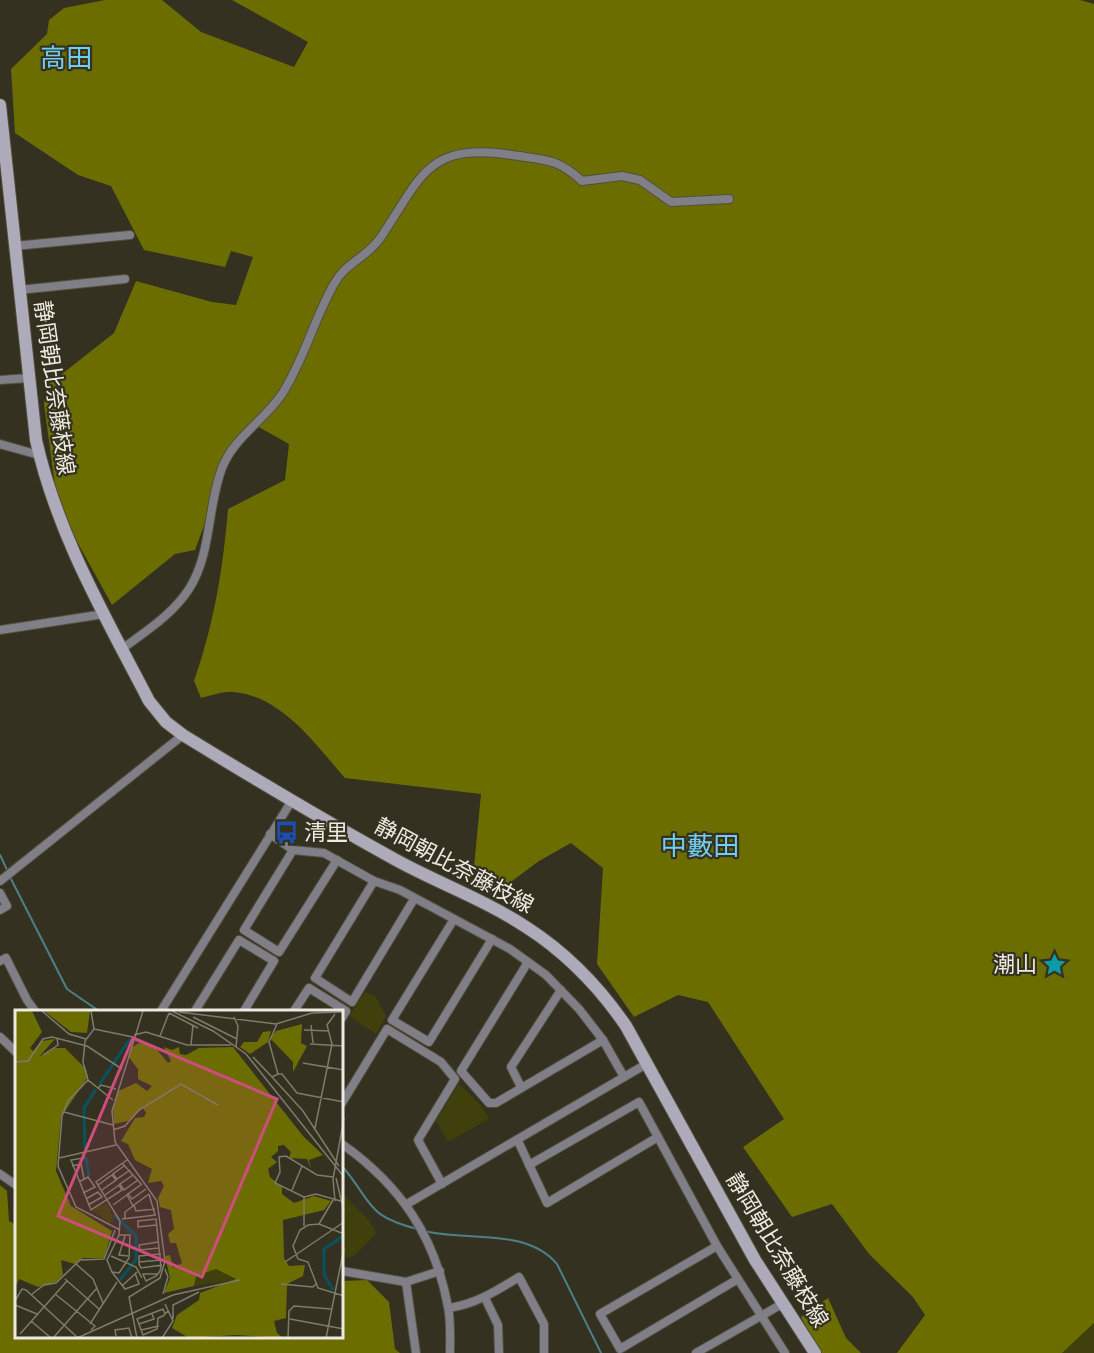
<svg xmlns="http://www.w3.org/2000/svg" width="1094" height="1353" viewBox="0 0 1094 1353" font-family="'Alegreya Sans','Noto Sans JP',sans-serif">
<rect width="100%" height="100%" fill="#343120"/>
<g fill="#3f400b">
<polygon points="365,992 375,996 386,1016 376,1034 349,1016"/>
<polygon points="459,1084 481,1105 489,1119 448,1142 436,1121"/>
<path d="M342,1190C351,1208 371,1215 376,1234L354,1256L342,1259Z"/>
<polygon points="1094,1323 1094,1353 1062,1353"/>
</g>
<g fill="#6c6d01">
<path d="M105,0H162L201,32L294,67L308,42L232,0H1080L1094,4V1323L1062,1353H897L925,1315L913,1297L869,1254L832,1204L792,1217L743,1147L784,1119L708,1002L678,995L634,1017L597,964L603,868L571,843L539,861L492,896L474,867L481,794L345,778C315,744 282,696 233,692C223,691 210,696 201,698L194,681C214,624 223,569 228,509L285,480L289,444L255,425L233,448L195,550L175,554L112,605L58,507L44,404L48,385L114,333L136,281L212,302L236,305L253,257L231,251L225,267L144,250L111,186L78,175L15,133L11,69L47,34L49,20L64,8Z"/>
<polygon points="0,1185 7,1191 9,1221 16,1225 16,1336 342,1336 342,1281 367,1280 389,1302 395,1349 400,1353 0,1353"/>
<polygon points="828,1298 846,1338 861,1353 820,1353 801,1317"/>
</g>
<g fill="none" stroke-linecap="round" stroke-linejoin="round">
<g stroke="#4d8086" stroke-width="2">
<polyline points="0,855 8,872"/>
<polyline points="10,877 67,989 99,1011"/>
<path d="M342,1166C373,1202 364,1215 417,1229"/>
<path d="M425,1231C468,1242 526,1227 557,1264L601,1353"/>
</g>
<defs>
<g id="street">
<polyline points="14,246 130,235"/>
<polyline points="19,290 125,279"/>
<polyline points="0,380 29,378"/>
<polyline points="0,444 39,455"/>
<polyline points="0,630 104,614"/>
<path d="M122,649C146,631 172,615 189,589C212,553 207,507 222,468C234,437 264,421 282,394C304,360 314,319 334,284C345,263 368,257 381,237C422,176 427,142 512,155C545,160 557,158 582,181L622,176L640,180L671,202L729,199"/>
<polyline points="270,834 293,850 324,853 374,881 400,890 510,949 546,975 579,1009 603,1040 624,1077"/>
<polyline points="293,850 244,930 279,952 337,860"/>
<polyline points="0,881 183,735"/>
<polyline points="374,881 315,978 352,1002 414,899"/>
<polyline points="0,893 7,906 0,910"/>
<polyline points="454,919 392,1020 429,1042 492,939"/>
<polyline points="0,961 6,958 27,1000 35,1011"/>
<polyline points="528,962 461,1071 489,1103 496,1103 603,1040"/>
<polyline points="161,1011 291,802"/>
<polyline points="195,1011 239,940 274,961 244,1011"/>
<polyline points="294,1011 309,988 346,1011 342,1018"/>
<polyline points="0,1037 16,1052"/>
<polyline points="521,1087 511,1067 561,990"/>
<polyline points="342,1103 387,1029 441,1062 455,1079 418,1140 442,1184"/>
<polyline points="518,1141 547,1203 658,1137"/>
<path d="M342,1144C400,1185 435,1236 448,1307C451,1321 450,1338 450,1353"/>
<polyline points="529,1165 639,1102 717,1246 785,1353"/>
<polyline points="0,1174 16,1185"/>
<polyline points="407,1204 648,1063"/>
<polyline points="717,1246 600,1314 620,1349 738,1279"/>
<polyline points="342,1271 406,1282 440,1271"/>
<polyline points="406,1282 416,1353"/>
<polyline points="485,1298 498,1325 499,1353"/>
<path d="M449,1308C476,1304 496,1291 519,1277L544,1324V1353"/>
<polyline points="696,1353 782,1304"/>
</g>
<path id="secondary" d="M0,105L36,440C57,534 105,616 149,701L166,722L183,735C253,778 323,820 396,860C438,883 485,900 526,927C565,952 600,988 626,1026L755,1260L815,1353"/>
</defs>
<use href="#street" stroke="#524f3f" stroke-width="10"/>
<use href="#secondary" stroke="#524f3f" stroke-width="14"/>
<use href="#street" stroke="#807f87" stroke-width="8"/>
<use href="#secondary" stroke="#adabb9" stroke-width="12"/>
</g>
<defs>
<symbol id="bus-bare" viewBox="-9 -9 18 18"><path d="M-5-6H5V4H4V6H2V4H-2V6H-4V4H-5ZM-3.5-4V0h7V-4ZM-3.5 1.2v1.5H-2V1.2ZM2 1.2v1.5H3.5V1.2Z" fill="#1a4fb4" stroke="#343120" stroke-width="2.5" paint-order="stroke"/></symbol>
<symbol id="sight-bare" viewBox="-9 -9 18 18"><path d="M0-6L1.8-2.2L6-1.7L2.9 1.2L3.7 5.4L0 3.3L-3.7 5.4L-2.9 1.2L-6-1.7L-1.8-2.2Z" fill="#0f9aa8" stroke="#343120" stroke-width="2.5" paint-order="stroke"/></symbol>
</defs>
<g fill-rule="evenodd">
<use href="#bus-bare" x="270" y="816" width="33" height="33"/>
<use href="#sight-bare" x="1038" y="948" width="33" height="33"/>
</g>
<g text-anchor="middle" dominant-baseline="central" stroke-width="4.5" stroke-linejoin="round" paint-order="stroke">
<g font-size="22" fill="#edebe1" stroke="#343120">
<text transform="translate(54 388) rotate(82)">静岡朝比奈藤枝線</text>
<text transform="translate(454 866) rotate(28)">静岡朝比奈藤枝線</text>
<text transform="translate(777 1250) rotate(59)">静岡朝比奈藤枝線</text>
</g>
<g font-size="22" fill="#edebe1" stroke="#343120" text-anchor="start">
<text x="304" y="833">清里</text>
<text x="1037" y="965" text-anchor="end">潮山</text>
</g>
<g font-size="26" fill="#70ceee" stroke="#343120">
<text x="66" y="59">高田</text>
<text x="700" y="847">中藪田</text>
</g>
</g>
<g transform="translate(15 1010)">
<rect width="328" height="328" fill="#343120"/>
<path d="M92,193L99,210L95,213L77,200ZM202,259L222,270L179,276L180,266Z" fill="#3f400b"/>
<path d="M0,1H17L27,22L15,38L18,41L27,31L40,29L24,47L39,38H50L71,59L73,67L46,107L41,161L56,196L97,221L89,248H68L60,254L46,250L48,265L41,272L23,277L4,269L0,278ZM29,1H75L72,23L56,22ZM287,14L286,33L292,36L278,62V52L255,28L261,21ZM256,21L253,32L235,44L225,37L229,32H242L248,22ZM124,33L139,36L153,53L156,51L149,37L157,40L164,37L165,44L171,45L184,38L218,37L288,126L308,145L294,150L296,159L292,149L274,148L276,142L269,135L263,136V141L256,147L262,152L253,159L255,167L267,177V184L279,193L299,186L316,191L309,200L268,210L269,248L274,256L290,255L288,266L272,274L271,308L259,311L262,323L268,328L221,325L174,328L157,318L162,305L184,290L185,283L221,269L201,259L181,266L179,276L149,283L155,268L150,246L155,245L158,258L167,253L161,233H155L153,224L159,219L156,200L145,197L143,188L149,176L146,171L133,173L137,159L120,150L113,134L106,131L120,108L129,107L131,103L128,98L113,111L99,114L98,98L103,81L121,73L132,81L137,76L123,69V59L113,46L116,38Z" fill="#6c6d01"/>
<path fill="none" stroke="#09525f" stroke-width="3" d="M84,75L115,29M70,139L69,98L81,79M71,147L74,166M99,205L121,226V250L105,270M318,280L309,264V239L328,226"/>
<path fill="none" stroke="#7e7b6d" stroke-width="1.5" d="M27,1L54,24L71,29M76,1L79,19L70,31L68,52L73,70L98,90M157,1L198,21L231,44L329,167M164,2L261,14L297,3L329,2M154,3L183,18M178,7L222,29M219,7L223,16L221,37M262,14L254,32L263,64H267L282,83L329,92M296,15L298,33M79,19L118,27M289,20L314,21M119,25L131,22L172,35H216M145,26L154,3M295,34L329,36M176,35L178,15M28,45L43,35L42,28M238,47L257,67M0,52L13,51L28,29L37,27L72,36L107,59M288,53L329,60M263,64L257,67L288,101L324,156M73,70L53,91L47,106L43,156L61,197L105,220M83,78L86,75L101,79M49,102L98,115M300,118L317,34L312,15L320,4M98,120L110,116L124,100L166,74L203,95M68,144L69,148L56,150L76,200L107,180L104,175L90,185M44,148L101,135M112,150L81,172L105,211L104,225L92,250L97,262L110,279L124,274L120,263M107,153L127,175M57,156L66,154L69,169M109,156L98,164L102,169L115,160M118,165L105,174L109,180L123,170M321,168L329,202M64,172L73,167L80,177L68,183M127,174L113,184L117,189L131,179M83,175L97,165L101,170L87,180M277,180L287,156M134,184L140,205M134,184L119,195L121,201L140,199M289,187L301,184L329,192M71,189L83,182L87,187L73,195M320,191L318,169L329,108M98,195L112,185L118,196L110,202V209M107,209L141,205M123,210V217L141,215M123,211L141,209L146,257L145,261L143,264L141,266L131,271L128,264H143M304,214L318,190M289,216V187L260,173L265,162L264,147L271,146L302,165L318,167M329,224L304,214L293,215L285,220L278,236L283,249L293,252L303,278L329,286M110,226L104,245L113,246M143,232L124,235L125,240L144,238M146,244L124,246V254L126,258L147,255M96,246L121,257L127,268M124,252L146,250M270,252L329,212M61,254L78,269L88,293M97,262L104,263L114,248L115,225H104M50,269L84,299M266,274L298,277L302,273M107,276L122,262M17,284L29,275L41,273L65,250L89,249L100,220M40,284L80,316L76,320M148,284L153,267L150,259M0,291L7,279L11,280L63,328M0,295L22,304M150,304L148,299L122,309L128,325L142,319L143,308L148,306L153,301M158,309V295L184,282M275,309L329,319M16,311L36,328M75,314L102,272M124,314L139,309L137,304M126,320L144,316M5,324L52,271M101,326L100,320L114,318L117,328M38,328L82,278M62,328L158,285L225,270M122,328L114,287L145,268L150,251L142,191L100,132L97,101L128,1M147,328L158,311L150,294M273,328L274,301L279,296L316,299M311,328L329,238"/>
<path fill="#cd4d7c" fill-opacity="0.15" stroke="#cd4d7c" stroke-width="3" d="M118,28L262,89L187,267L43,206Z"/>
<rect width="328" height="328" fill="none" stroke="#edebe1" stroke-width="3"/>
</g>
</svg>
